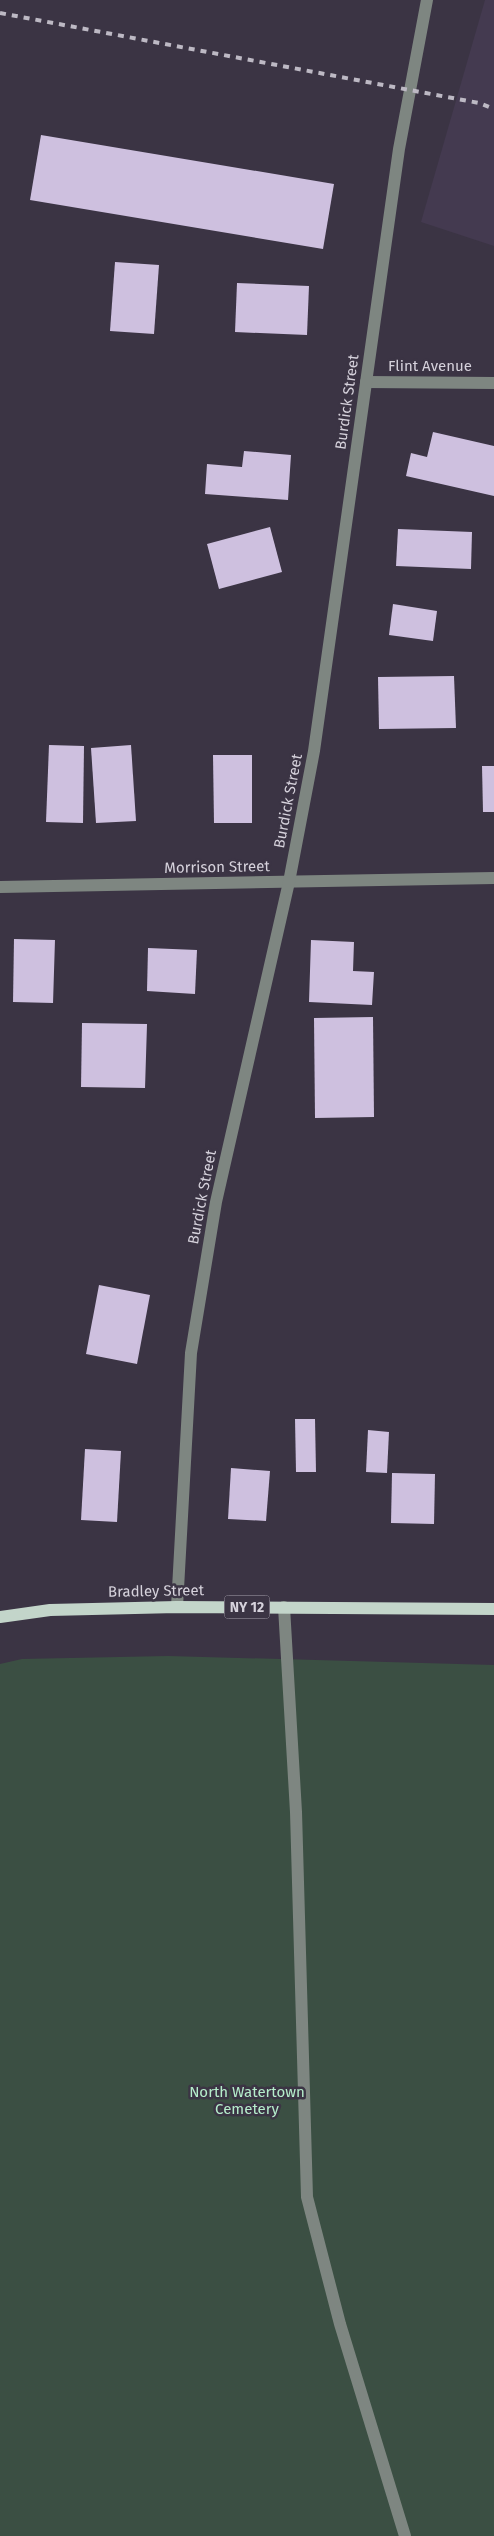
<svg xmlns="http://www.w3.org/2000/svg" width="494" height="2536" viewBox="0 0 494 2536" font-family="'Fira Sans',sans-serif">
<rect width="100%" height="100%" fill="#3b3444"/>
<polygon fill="#443a50" points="485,0 494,0 494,246 421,222"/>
<polygon fill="#3b4f43" points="168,1656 494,1665 494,2536 0,2536 0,1664 22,1659"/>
<g fill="#cec0df">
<polygon points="41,135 334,184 323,249 30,200"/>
<polygon points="115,262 159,265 154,334 110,331"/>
<polygon points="237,283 309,286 307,335 235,332"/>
<polygon points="433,432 494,446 494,496 406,476 411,453 427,457"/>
<polygon points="244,451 291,455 288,500 205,494 207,464 242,467"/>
<polygon points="270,527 282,572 219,589 207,544"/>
<polygon points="398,529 472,532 471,569 396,566"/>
<polygon points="393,604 437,611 433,641 389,635"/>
<polygon points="454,676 456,728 379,729 378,677"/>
<polygon points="49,745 84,746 83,823 46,822"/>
<polygon points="131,745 136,821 96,823 91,748"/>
<polygon points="213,755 252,755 252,823 214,823"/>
<polygon points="482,766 494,766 494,812 483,812"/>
<polygon points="14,939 55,940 53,1003 13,1002"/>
<polygon points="311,940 354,942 353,971 374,972 372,1005 309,1002"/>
<polygon points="148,948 197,950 195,994 147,991"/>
<polygon points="373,1017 374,1117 315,1118 314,1018"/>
<polygon points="82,1023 147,1024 145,1088 81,1087"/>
<polygon points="99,1285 150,1295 137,1364 86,1354"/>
<polygon points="295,1419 315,1419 316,1472 296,1472"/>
<polygon points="368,1430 389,1432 387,1473 366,1472"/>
<polygon points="85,1449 121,1451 117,1522 81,1520"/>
<polygon points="231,1468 270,1471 266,1521 228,1519"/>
<polygon points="392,1473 435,1474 434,1524 391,1523"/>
</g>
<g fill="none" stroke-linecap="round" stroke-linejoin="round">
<g stroke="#7e8681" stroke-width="12">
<polyline points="366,382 494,383"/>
<polyline points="0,887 494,878"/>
<polyline points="177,1607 191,1353 216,1202 289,882 314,751 399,149 427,0"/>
<polyline points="284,1607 296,1812 307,2197 340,2324 405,2536"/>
</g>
<polyline stroke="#c3d5ca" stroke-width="12" points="0,1617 50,1610 177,1607 494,1609"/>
<polyline stroke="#bdb9c4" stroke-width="4" stroke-dasharray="6 6" stroke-linecap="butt" points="0,13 479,103 494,109"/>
</g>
<g text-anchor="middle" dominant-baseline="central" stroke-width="5" stroke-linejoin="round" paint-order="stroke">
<rect fill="#3b3444" stroke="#a8a3ae" stroke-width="1" x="224.5" y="1595.5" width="45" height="23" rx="4"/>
<g font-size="14" font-weight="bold" fill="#d6d2dc">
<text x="247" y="1607">NY 12</text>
</g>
<g font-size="15" fill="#d6d2dc" stroke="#3b3444">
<text x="430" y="366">Flint Avenue</text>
<text transform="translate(347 402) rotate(-82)">Burdick Street</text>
<text transform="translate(288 801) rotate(-79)">Burdick Street</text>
<text transform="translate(217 867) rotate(-1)">Morrison Street</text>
<text transform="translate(202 1197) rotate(-79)">Burdick Street</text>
<text transform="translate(156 1591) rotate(-1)">Bradley Street</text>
</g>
<g font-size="15" fill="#b5edcb" stroke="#3b3444">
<text x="247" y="2092">North Watertown<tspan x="247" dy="17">Cemetery</tspan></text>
</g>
</g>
</svg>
